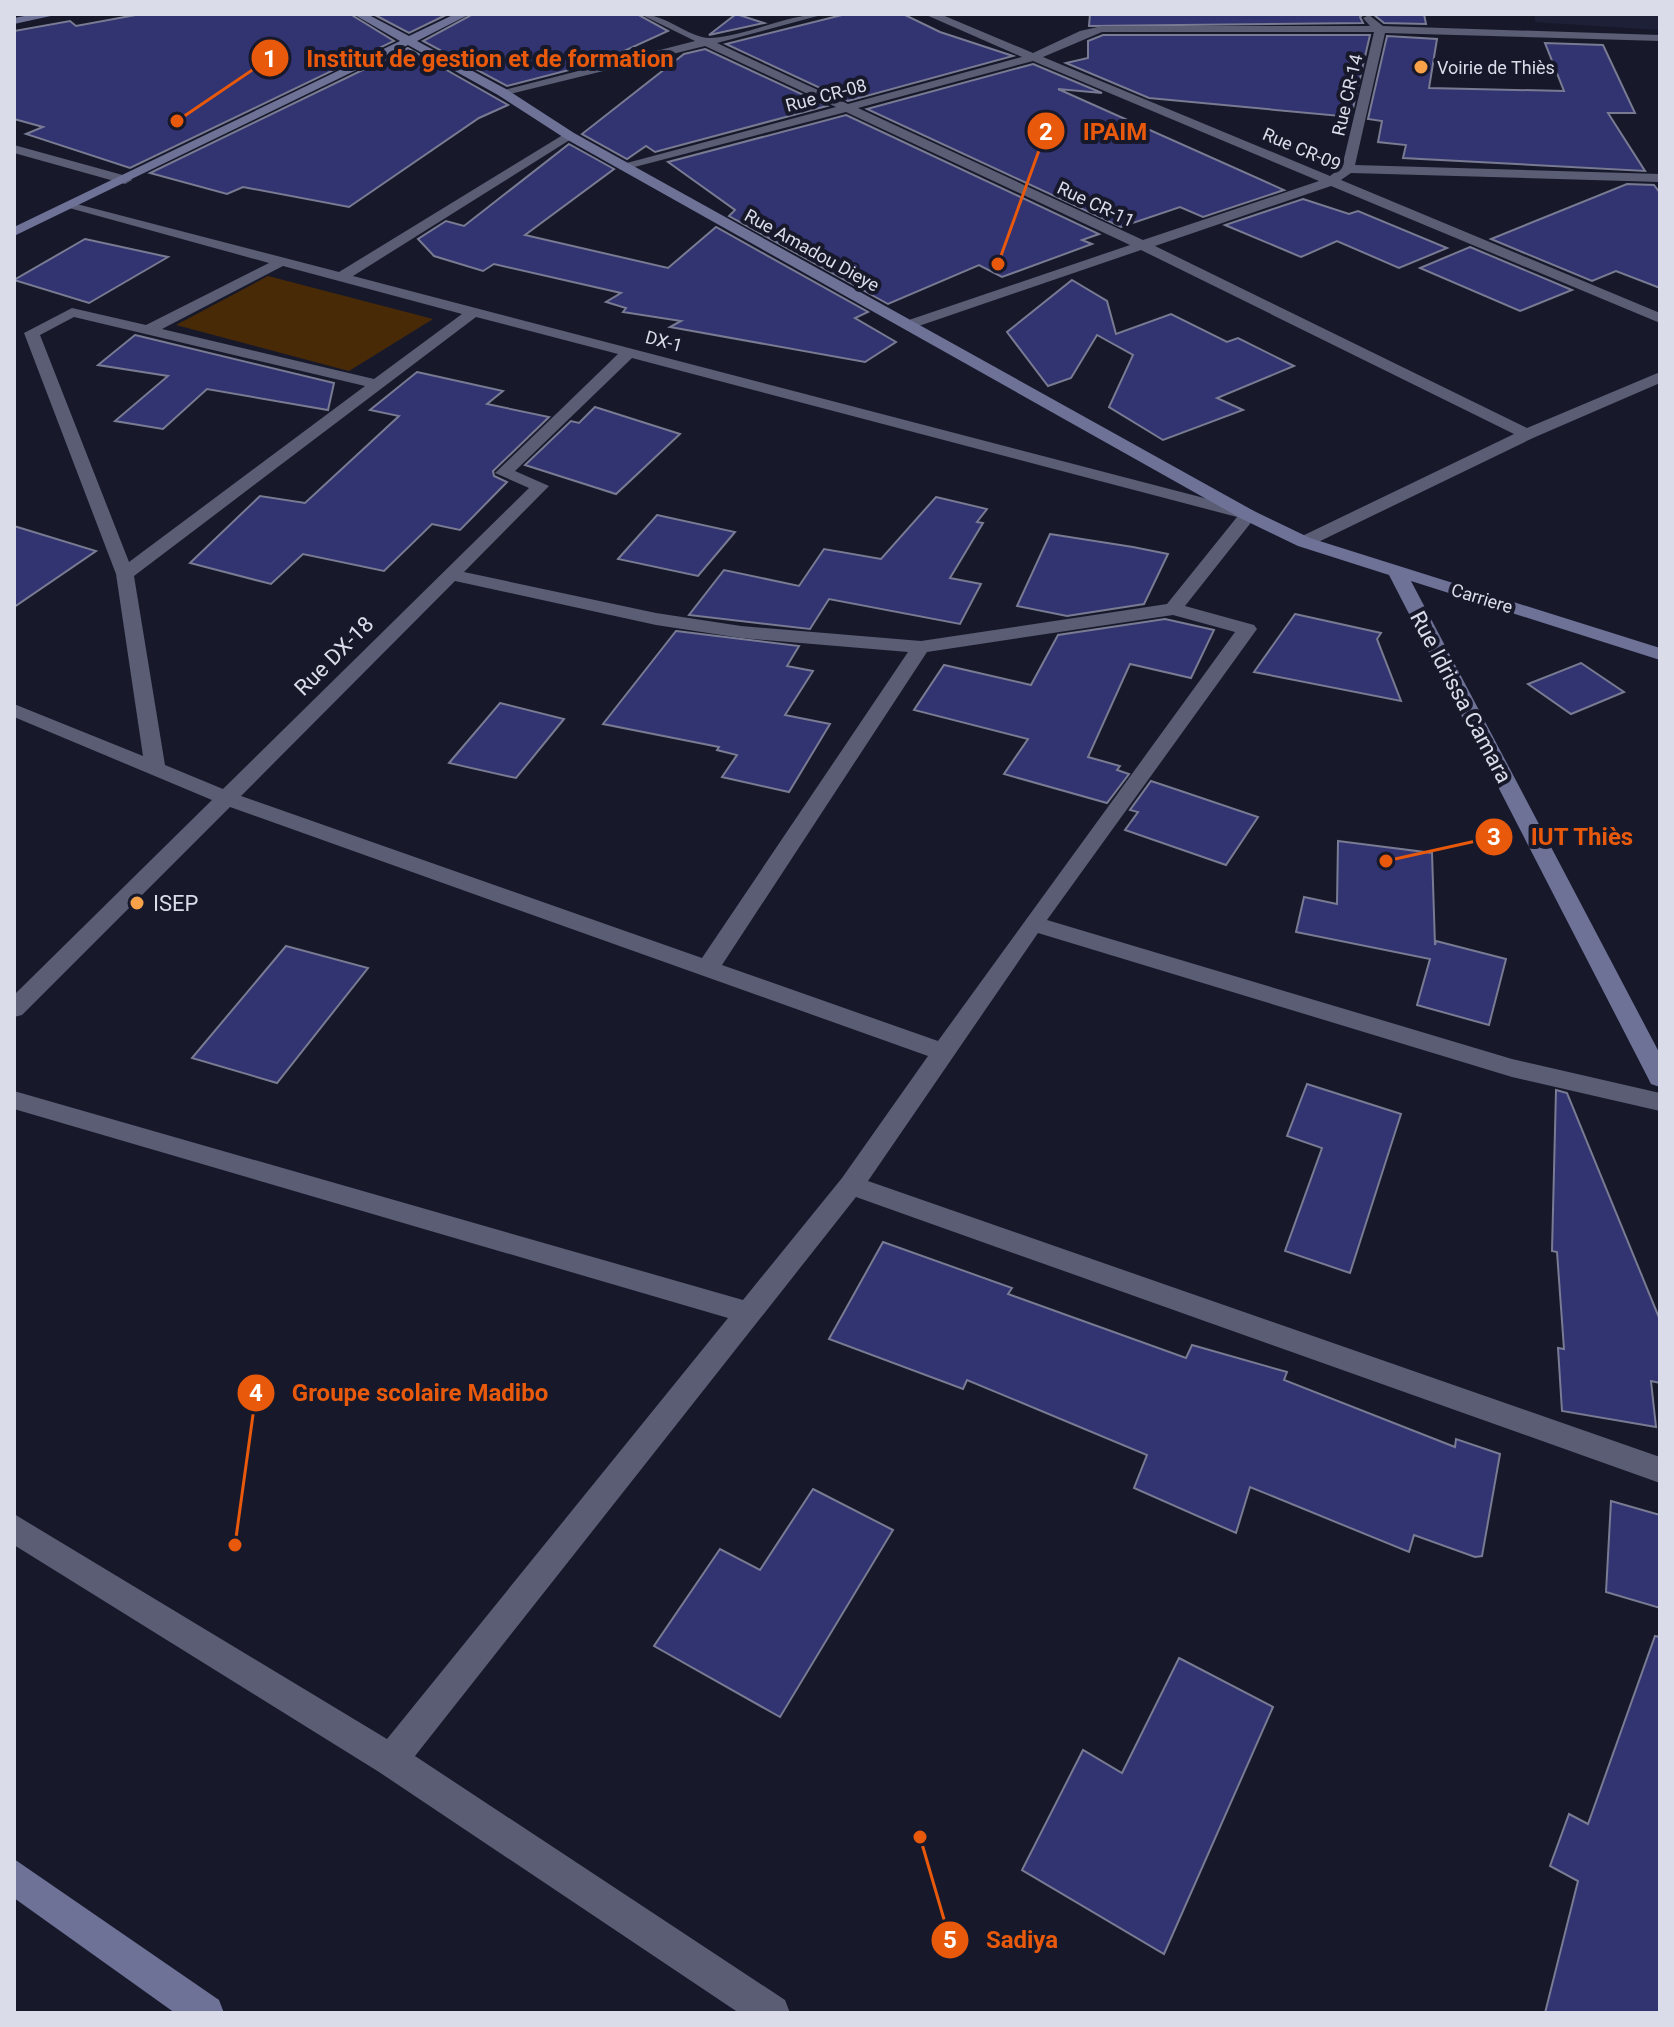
<svg xmlns="http://www.w3.org/2000/svg" width="1674" height="2027" viewBox="0 0 1674 2027" font-family="Roboto,sans-serif">
<rect width="100%" height="100%" fill="#17192b"/>
<polygon fill="#1e2038" points="1535,14 1660,14 1660,30 1535,22"/>
<polygon fill="#492a06" points="268,276 433,319 349,371 176,325"/>
<g fill="#323371" stroke="#787b92" stroke-width="2">
<polygon points="141,14 350,14 394,41 130,168 26,134 43,127 14,119 14,31 70,21 76,26"/>
<polygon points="373,14 448,14 409,33"/>
<polygon points="473,14 637,14 668,31 600,62 507,86 423,41"/>
<polygon points="736,14 764,23 709,35"/>
<polygon points="846,14 903,14 940,32 1013,56 848,101 726,44"/>
<polygon points="1090,14 1364,14 1360,17 1363,23 1089,26"/>
<polygon points="1373,14 1424,14 1426,24 1384,23"/>
<polygon points="1103,35 1370,35 1351,117 1149,98 1066,63 1088,58 1088,41"/>
<polygon points="1387,36 1437,39 1429,88 1564,91 1545,43 1603,45 1635,113 1608,113 1645,171 1403,158 1406,145 1378,142 1382,121 1368,119"/>
<polygon points="408,48 508,105 479,118 349,207 243,187 227,194 150,173"/>
<polygon points="705,49 827,106 655,152 646,146 627,159 582,134 684,54"/>
<polygon points="1033,64 1102,93 1058,89 1284,190 1203,217 1180,207 1121,227 867,109"/>
<polygon points="846,115 1099,234 1082,240 1092,244 1002,277 979,265 888,304 729,216 735,210 668,162"/>
<polygon points="569,144 614,169 525,235 668,268 716,227 868,312 855,318 896,342 865,362 670,327 681,321 623,312 626,308 606,302 621,293 494,264 483,271 434,256 418,239 446,221 464,226"/>
<polygon points="1627,184 1654,185 1660,193 1660,288 1616,271 1592,281 1491,239"/>
<polygon points="1303,199 1349,214 1358,211 1447,248 1399,268 1337,241 1301,257 1225,225"/>
<polygon points="85,239 168,257 89,303 14,280"/>
<polygon points="1470,247 1572,290 1520,311 1420,268"/>
<polygon points="1072,280 1107,301 1116,334 1171,314 1227,342 1238,338 1294,366 1217,398 1243,410 1163,440 1109,407 1133,355 1097,335 1071,378 1048,386 1007,332"/>
<polygon points="135,335 334,383 328,410 207,389 163,429 115,421 168,376 98,365"/>
<polygon points="417,372 503,391 487,404 549,417 493,471 494,476 507,482 460,530 432,524 384,571 303,554 271,584 190,563 260,496 305,503 399,416 370,410"/>
<polygon points="595,407 680,434 616,494 525,465 571,421 579,423"/>
<polygon points="936,497 987,509 977,522 983,523 950,578 981,584 960,624 829,599 810,629 689,615 724,570 799,586 824,549 881,559"/>
<polygon points="657,515 735,532 698,576 618,559"/>
<polygon points="14,526 96,551 14,607"/>
<polygon points="1050,534 1133,547 1168,554 1144,604 1067,616 1017,606"/>
<polygon points="1295,614 1381,633 1377,639 1401,701 1254,672"/>
<polygon points="1165,619 1214,630 1191,678 1130,664 1088,757 1120,766 1117,770 1129,774 1107,803 1004,774 1028,739 914,710 944,665 1031,685 1058,635"/>
<polygon points="676,631 799,646 787,666 813,671 785,715 830,724 789,792 722,777 737,755 717,750 719,747 603,724"/>
<polygon points="1581,663 1624,692 1571,714 1528,684"/>
<polygon points="500,703 564,719 516,778 449,763"/>
<polygon points="1151,781 1175,789 1258,817 1226,865 1125,830 1138,812 1130,810"/>
<polygon points="1338,841 1432,853 1435,945 1436,941 1506,959 1489,1025 1417,1005 1430,959 1296,932 1304,897 1337,904"/>
<polygon points="286,946 368,968 277,1083 192,1058"/>
<polygon points="1307,1084 1401,1114 1350,1273 1285,1251 1322,1148 1287,1136"/>
<polygon points="1556,1090 1567,1093 1660,1320 1660,1383 1651,1381 1656,1427 1562,1411 1558,1348 1564,1349 1557,1252 1552,1251"/>
<polygon points="883,1242 1012,1288 1008,1294 1186,1358 1192,1345 1287,1372 1284,1380 1455,1447 1456,1439 1500,1454 1482,1556 1475,1557 1414,1535 1409,1552 1250,1487 1236,1533 1134,1488 1147,1455 967,1380 963,1389 829,1339"/>
<polygon points="813,1489 893,1530 780,1717 654,1646 720,1549 760,1570"/>
<polygon points="1611,1501 1660,1515 1660,1608 1606,1592"/>
<polygon points="1655,1636 1660,1637 1660,2013 1545,2013 1578,1881 1550,1866 1569,1814 1588,1824"/>
<polygon points="1179,1658 1273,1707 1164,1954 1022,1870 1083,1750 1122,1773"/>
</g>
<g fill="none" stroke-linecap="round" stroke-linejoin="round">
<g fill="#5a5d73" fill-rule="evenodd">
<path d="M640,14C666,14 689,38 710,38C749,36 785,14 825,14L717,43L848,104L1022,57L924,14H940L1033,53L1080,31L1102,26H1370L1363,18L1369,15L1383,26L1660,35V41L1385,33L1355,165L1660,174V182L1351,173L1341,180L1660,313V323L1331,186L1155,246L1527,428L1660,372V383L1533,438L1310,546H1298V538L1514,434L1141,250L913,328H903V322L1130,245L846,112L623,170V164L836,107L705,46L502,96L496,92L695,41ZM1102,32H1374L1342,167L1330,176L1043,57ZM1033,61L1319,181L1143,240L858,108Z"/>
<path d="M566,133L576,136L353,276L1254,511L1257,515L1185,606L1254,625L1257,629L1047,920L1512,1059L1660,1093V1111L1512,1077L1038,933L868,1181L1660,1457V1483L856,1197L415,1756L785,2000L790,2013H739L379,1772L14,1545V1514L387,1739L728,1318L14,1109V1091L743,1300L842,1178L928,1056L230,807L22,1015L14,1017V995L212,800L14,717V704L143,756L116,574L24,333L72,308L146,325L269,263L62,206L69,202L339,272ZM283,266L462,314L374,379L162,329ZM74,317L365,386L129,562L40,335ZM476,317L618,354L495,473L529,488L223,789L165,765L134,576ZM632,358L1237,517L1167,604L921,641L741,626L656,613L464,572L549,486L515,471ZM455,581L656,625L741,638L908,652L702,958L241,796ZM1173,615L1235,632L938,1041L722,965L927,652Z"/>
<polygon points="14,145 130,177 132,180 125,184 14,153"/>
</g>
<g fill="#6e7297" fill-rule="evenodd">
<polygon points="35,14 60,14 14,24 14,18"/>
<polygon points="353,14 367,14 409,36 455,14 470,14 417,41 506,89 574,133 1254,511 1310,538 1660,648 1660,660 1411,581 1660,1054 1660,1087 1651,1084 1648,1078 1389,575 1298,546 1242,519 566,139 498,95 408,45 14,236 14,227 400,41"/>
<polygon points="14,1859 219,2000 224,2013 175,2013 14,1898"/>
</g>
</g>
<g fill="#f7a149" stroke="#17192b" stroke-width="3">
<circle cx="1421" cy="67" r="8"/>
<circle cx="137" cy="903" r="8"/>
</g>
<g text-anchor="middle" dominant-baseline="central" stroke-width="8" stroke-linejoin="round" paint-order="stroke">
<g font-size="18" fill="#dadce9" stroke="#17192b" text-anchor="start">
<text x="1437" y="67">Voirie de Thiès</text>
</g>
<g font-size="18" fill="#dadce9" stroke="#17192b">
<text transform="translate(826 95) rotate(-15)">Rue CR-08</text>
<text transform="translate(1347 95) rotate(-77)">Rue CR-14</text>
<text transform="translate(1302 149) rotate(23)">Rue CR-09</text>
<text transform="translate(1096 204) rotate(25)">Rue CR-11</text>
<text transform="translate(812 250) rotate(29)">Rue Amadou Dieye</text>
<text transform="translate(664 341) rotate(15)">DX-1</text>
<text transform="translate(1482 598) rotate(17)">Carriere</text>
</g>
<g font-size="22" fill="#dadce9" stroke="#17192b">
<text transform="translate(334 656) rotate(-45)">Rue DX-18</text>
<text transform="translate(1461 697) rotate(62)">Rue Idrissa Camara</text>
</g>
<g font-size="22" fill="#dadce9" stroke="#17192b" text-anchor="start">
<text x="153" y="903">ISEP</text>
</g>
</g>
<path fill="none" stroke="#e8590c" stroke-width="3" d="M177 121L270 58M998 264L1046 131M1386 861L1494 837M235 1545L256 1393M920 1837L950 1940"/>
<g fill="#e8590c" stroke="#17192b" stroke-width="3">
<circle cx="177" cy="121" r="8"/>
<circle cx="998" cy="264" r="8"/>
<circle cx="1386" cy="861" r="8"/>
<circle cx="235" cy="1545" r="8"/>
<circle cx="920" cy="1837" r="8"/>
<circle cx="270" cy="58" r="20"/>
<circle cx="1046" cy="131" r="20"/>
<circle cx="1494" cy="837" r="20"/>
<circle cx="256" cy="1393" r="20"/>
<circle cx="950" cy="1940" r="20"/>
</g>
<g font-size="24" text-anchor="middle" font-weight="bold" fill="#fff">
<text x="270" y="67">1</text>
<text x="1046" y="140">2</text>
<text x="1494" y="845">3</text>
<text x="256" y="1401">4</text>
<text x="950" y="1948">5</text>
</g>
<g font-size="24" text-anchor="middle" font-weight="bold" fill="#e8590c" stroke="#17192b" stroke-width="8" stroke-linejoin="round" paint-order="stroke">
<text x="490" y="67">Institut de gestion et de formation</text>
<text x="1115" y="140">IPAIM</text>
<text x="1582" y="845">IUT Thiès</text>
<text x="420" y="1401">Groupe scolaire Madibo</text>
<text x="1022" y="1948">Sadiya</text>
</g>
<rect width="1674" height="2027" fill="none" stroke="#dadce9" stroke-width="32"/>
</svg>
